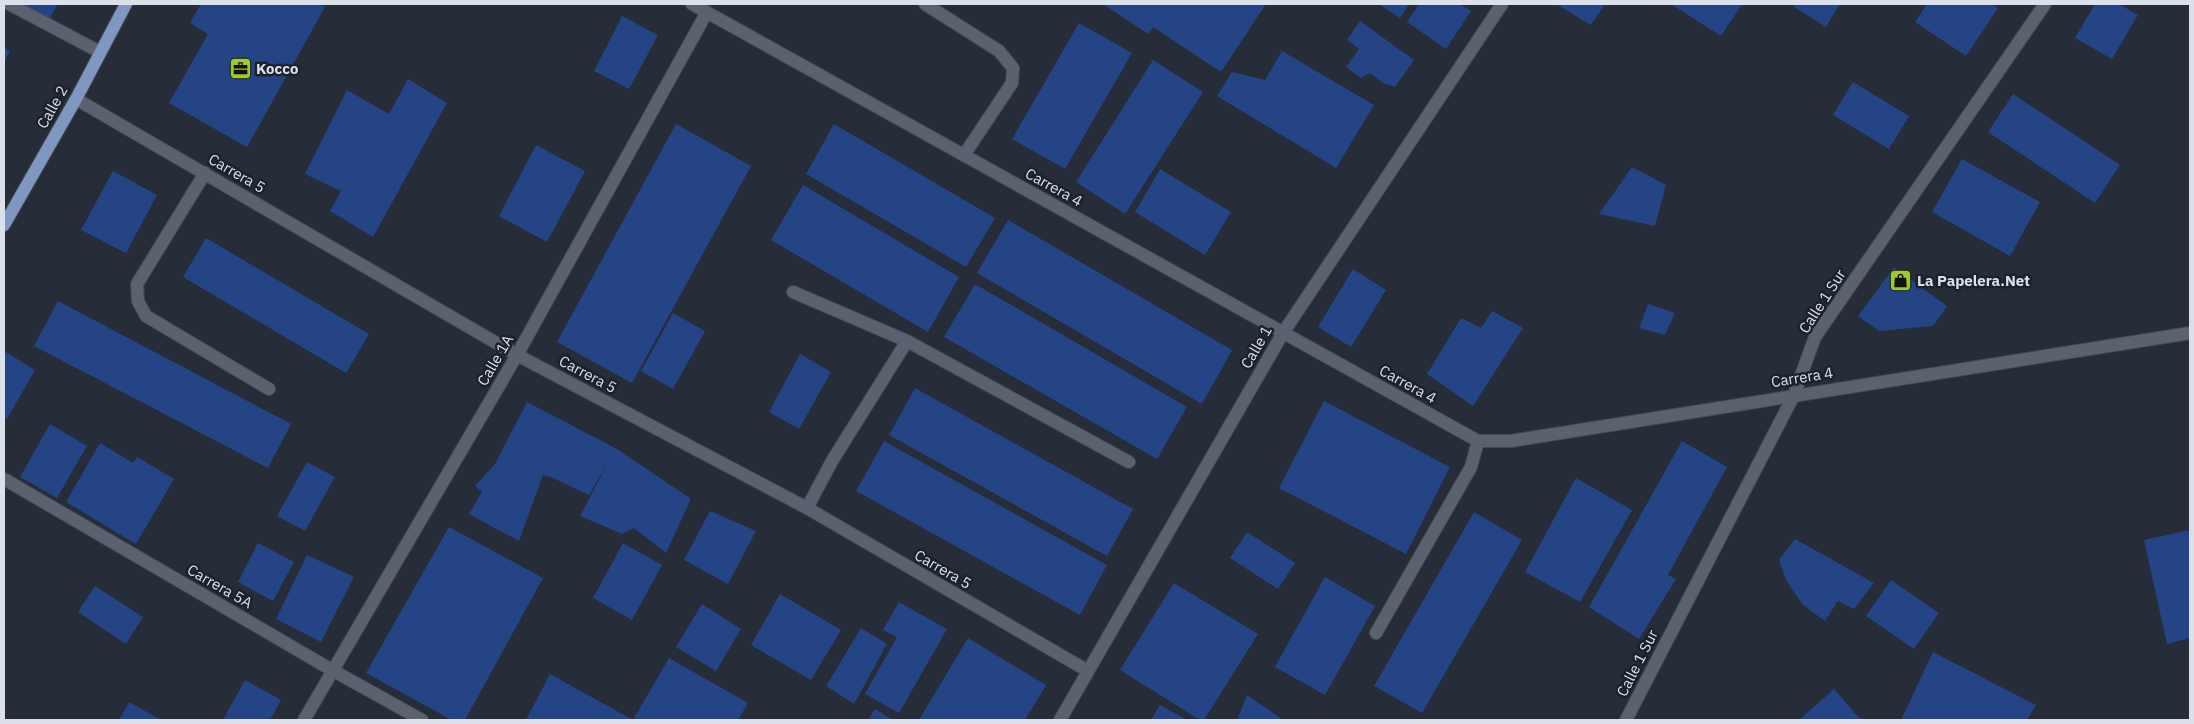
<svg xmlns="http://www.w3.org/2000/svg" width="2194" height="724" viewBox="0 0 2194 724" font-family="'IBM Plex Sans',sans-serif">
<rect width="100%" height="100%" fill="#262c38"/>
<g fill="#244486">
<polygon points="20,4 58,4 48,21"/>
<polygon points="201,4 320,4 325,7 247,147 169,103 208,34 190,23"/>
<polygon points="1103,4 1266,4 1221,72 1153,27 1148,34"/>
<polygon points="1379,4 1409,4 1400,18"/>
<polygon points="1419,4 1460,4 1471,11 1446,49 1407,22"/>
<polygon points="1556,4 1605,4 1591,25"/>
<polygon points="1671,4 1742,4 1721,36"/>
<polygon points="1795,4 1840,4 1826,27 1794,7"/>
<polygon points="1927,4 1992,4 1998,8 1966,56 1915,22"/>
<polygon points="2095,4 2119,4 2138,15 2112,59 2075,38"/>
<polygon points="622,16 658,35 629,89 594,71"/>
<polygon points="1360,21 1414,60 1395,87 1383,83 1370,73 1361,78 1346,67 1359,49 1347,40"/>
<polygon points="1079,23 1132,53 1065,169 1012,139"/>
<polygon points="4,48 10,51 4,63"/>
<polygon points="1282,51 1374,105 1336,168 1217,96 1232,72 1265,80"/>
<polygon points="1153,60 1203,92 1125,214 1076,182"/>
<polygon points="408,79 447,103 373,237 330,211 341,191 305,174 347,90 389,114"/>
<polygon points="1853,82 1909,116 1889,149 1833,115"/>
<polygon points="2013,94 2120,165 2095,203 1988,132"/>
<polygon points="676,124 751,166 632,383 557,342"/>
<polygon points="834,124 995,218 966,267 806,174"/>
<polygon points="536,145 585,171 547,242 499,216"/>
<polygon points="1962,159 2040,202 2010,256 1932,212"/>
<polygon points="1632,167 1666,185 1655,226 1599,214"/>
<polygon points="1160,169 1231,212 1205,255 1135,212"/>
<polygon points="113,171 157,195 126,253 81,230"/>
<polygon points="803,185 959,277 928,332 771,240"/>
<polygon points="1008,220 1232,350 1202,404 977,273"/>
<polygon points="206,238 369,334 346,373 183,277"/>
<polygon points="1894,267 1947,306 1933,326 1879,331 1858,316"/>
<polygon points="1353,269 1386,290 1351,347 1318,327"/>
<polygon points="975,284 1187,407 1157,459 944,337"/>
<polygon points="58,301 291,424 268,468 34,346"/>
<polygon points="1648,304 1675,313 1665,335 1639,328"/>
<polygon points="1492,311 1523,328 1473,406 1427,374 1461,318 1481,328"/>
<polygon points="673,313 705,331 673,389 641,371"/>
<polygon points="4,351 35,370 7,419 4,417"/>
<polygon points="800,354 831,372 799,429 769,412"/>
<polygon points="915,388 1133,509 1107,556 889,435"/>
<polygon points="1324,401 1450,467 1406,554 1279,488"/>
<polygon points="527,402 617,449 691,499 666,553 634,528 622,534 580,516 608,463 589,495 553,478 543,475 519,541 469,514 482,492 475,486 495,464"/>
<polygon points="50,424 87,446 57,498 20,477"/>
<polygon points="884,441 1107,565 1080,615 856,491"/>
<polygon points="1682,441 1727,467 1668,575 1676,579 1639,639 1589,607"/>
<polygon points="100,443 133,463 137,457 174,479 136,544 66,502"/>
<polygon points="307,462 335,477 305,531 277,516"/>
<polygon points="1576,478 1632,510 1580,602 1525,572"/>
<polygon points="710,511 756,531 728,584 684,560"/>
<polygon points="1474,512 1522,540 1422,713 1374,686"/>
<polygon points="449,527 543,578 465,720 452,720 366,673"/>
<polygon points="2190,530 2190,638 2167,644 2144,540"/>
<polygon points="1247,532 1295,563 1278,589 1230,558"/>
<polygon points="1795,539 1874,583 1854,609 1838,601 1825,621 1803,605 1787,582 1779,560"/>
<polygon points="258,543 294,562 273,601 238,582"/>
<polygon points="623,543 662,565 632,620 593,598"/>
<polygon points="307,555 354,577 321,642 276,619"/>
<polygon points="1325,577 1375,606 1325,695 1275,667"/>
<polygon points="1891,580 1939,613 1914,649 1866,616"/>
<polygon points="1174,583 1258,634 1204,720 1200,720 1120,670"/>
<polygon points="95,586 143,617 126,644 78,612"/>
<polygon points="780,594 841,630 811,680 751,645"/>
<polygon points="899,602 947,629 899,713 865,694 897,637 883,630"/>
<polygon points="702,604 741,629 716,671 676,647"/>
<polygon points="861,628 887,644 854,704 826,686"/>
<polygon points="968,638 1046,685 1025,720 919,720"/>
<polygon points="1933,652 2036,705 2027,720 1901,720"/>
<polygon points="669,658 748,703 738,720 526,720 550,674 633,720"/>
<polygon points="245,680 281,700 270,720 223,720"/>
<polygon points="1834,689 1861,720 1799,720"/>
<polygon points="1247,695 1283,720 1237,720"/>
<polygon points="129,702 161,720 119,720"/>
<polygon points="1160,705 1187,720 1151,720"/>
<polygon points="875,709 893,720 868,720"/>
</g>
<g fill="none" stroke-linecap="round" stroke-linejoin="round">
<defs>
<g id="minor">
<polyline points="9,4 100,52"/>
<polyline points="692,4 1478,441 1511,441 2190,333"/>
<polyline points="925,4 999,51 1013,68 1012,83 964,155"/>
<polyline points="76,99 517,355 807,508 1088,671"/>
<polyline points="205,173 137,284 138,301 146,316 269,389"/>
<polyline points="793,292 907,341 1129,462"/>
<polyline points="4,479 332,670 422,720"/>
<polyline points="807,508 832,461 907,341"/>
<polyline points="1376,633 1471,467 1478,441"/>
<polyline points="304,720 517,355 707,12"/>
<polyline points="1060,720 1283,333 1502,4"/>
<polyline points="1626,720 1794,395 1815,337 2045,4"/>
</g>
<polyline id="major" points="4,225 76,99 126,4"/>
</defs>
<use href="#minor" stroke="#444954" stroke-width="14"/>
<use href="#major" stroke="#444954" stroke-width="14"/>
<use href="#minor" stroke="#5a626f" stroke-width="12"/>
<use href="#major" stroke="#8097c2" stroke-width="12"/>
</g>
<defs>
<symbol id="office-square" viewBox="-11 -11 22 22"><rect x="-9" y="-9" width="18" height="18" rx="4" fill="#9fca2d" stroke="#1c222d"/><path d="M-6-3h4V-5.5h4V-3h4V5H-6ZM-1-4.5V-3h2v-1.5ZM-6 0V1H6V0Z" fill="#111"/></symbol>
<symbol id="shop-square" viewBox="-11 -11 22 22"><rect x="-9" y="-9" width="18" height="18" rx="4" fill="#9fca2d" stroke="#1c222d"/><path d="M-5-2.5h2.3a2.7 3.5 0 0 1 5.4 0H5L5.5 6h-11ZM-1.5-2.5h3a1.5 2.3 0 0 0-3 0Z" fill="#111"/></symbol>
</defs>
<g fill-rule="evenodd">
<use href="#office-square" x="228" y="56" width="25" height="25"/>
<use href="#shop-square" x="1888" y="268" width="25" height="25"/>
</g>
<g text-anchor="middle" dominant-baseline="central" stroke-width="5" stroke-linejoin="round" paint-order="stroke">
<g font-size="15" font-weight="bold" fill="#dce1e9" stroke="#1c222d" text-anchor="start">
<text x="256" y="68">Kocco</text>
<text x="1917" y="280">La Papelera.Net</text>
</g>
<g font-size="15" fill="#dce1e9" stroke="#1c222d">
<text transform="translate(52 107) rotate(-61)">Calle 2</text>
<text transform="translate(237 173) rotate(30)">Carrera 5</text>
<text transform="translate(1054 187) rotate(29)">Carrera 4</text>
<text transform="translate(1822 301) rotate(-57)">Calle 1 Sur</text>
<text transform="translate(1256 347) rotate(-60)">Calle 1</text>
<text transform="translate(495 360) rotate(-60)">Calle 1A</text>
<text transform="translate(588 374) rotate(28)">Carrera 5</text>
<text transform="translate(1802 377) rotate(-9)">Carrera 4</text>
<text transform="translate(1408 384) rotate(29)">Carrera 4</text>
<text transform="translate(943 569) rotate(30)">Carrera 5</text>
<text transform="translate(220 586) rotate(30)">Carrera 5A</text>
<text transform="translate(1637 663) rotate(-63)">Calle 1 Sur</text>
</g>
</g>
<rect width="2194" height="724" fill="none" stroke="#dce1e9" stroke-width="10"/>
</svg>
